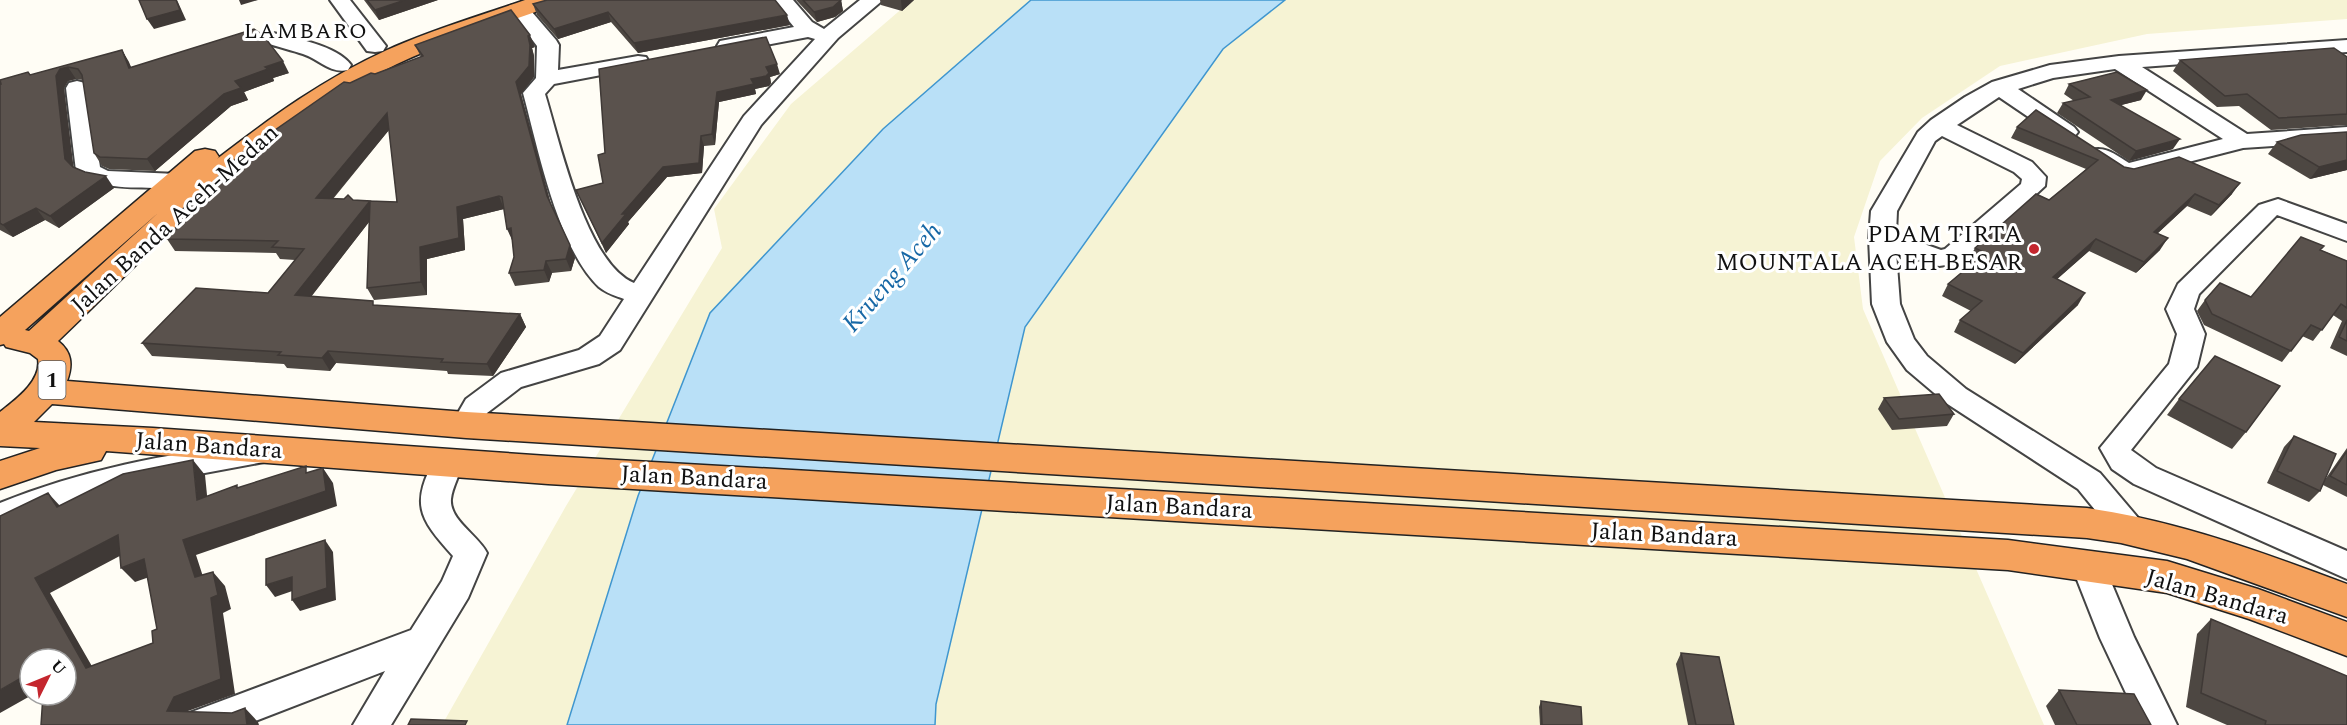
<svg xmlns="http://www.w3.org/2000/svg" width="2347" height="725" viewBox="0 0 2347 725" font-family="Spectral,serif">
<rect width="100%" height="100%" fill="#fffdf5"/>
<polygon fill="#f6f3d4" points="912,0 2347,0 2347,19 2147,34 2000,66 1922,118 1880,161 1854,237 1863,309 2044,725 442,725 566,506 722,248 714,209 791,104"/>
<polygon fill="#b9e0f7" stroke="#3f96cf" stroke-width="1.5" points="1031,0 1285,0 1223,49 1025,327 936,704 935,725 567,725 638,496 710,313 883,129"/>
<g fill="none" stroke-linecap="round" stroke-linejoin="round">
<defs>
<g id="minor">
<polygon points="330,0 350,0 386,46 383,51 375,52 367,51"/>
<path d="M772,0H793L812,22L824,29L860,0H883L838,38L761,125L620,350L599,364L521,387L487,413L477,433L466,436L455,433L451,425L466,399L501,373L579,350L600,336L624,299C616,296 606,293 599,287C557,247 538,148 523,93L536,78L537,46L509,9L512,5H526L556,40L559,45L558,70L638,56L646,57L649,62L646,67L638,68L554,84L545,94C560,143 586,263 634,283L744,116L815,39L808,37L728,52L720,51L717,46L720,41L794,27Z"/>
<path d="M273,33C295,38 338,46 351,65L348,70C330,74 319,59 303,54C291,50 278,47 266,43L262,39L266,35Z"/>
<path d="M2347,40V52L2142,67L2247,134L2347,127V141L2243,148L2126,178C2113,175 2095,166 2087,155L2091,150C2106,146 2116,155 2129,163L2223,139L2115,69L2053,78L2018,89L2074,127L2078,132L2074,137L2066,139L2058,137L1999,97L1957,125L2032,162L2046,177L2045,186L1961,263L1939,266L1896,252L1900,304L1914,339L1927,356L1966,389L2100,473L2139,519L2144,528L2139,537L2128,541L2117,537L2078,489L1946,403L1907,370L1887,342L1872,304L1869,238L1871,211L1918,132L1931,120L1965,97L1992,82L2050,65L2119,56ZM1942,136L2014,172L2022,179L2021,184L1945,249L1941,250L1896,234L1897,211L1935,141Z"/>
<path d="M77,81L85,83L88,88L100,167L108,171L177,174L186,176L189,181L186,186L177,188C153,187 91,192 76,171L66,88L69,83Z"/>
<polygon points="2278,199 2347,224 2347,241 2277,215 2199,294 2194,309 2205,334 2197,367 2131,450 2156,468 2347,551 2347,579 2134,484 2112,469 2100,448 2169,364 2177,334 2166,309 2178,284 2259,205"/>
<path d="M253,443L264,446L268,454L264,462L124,488L69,503L0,529V503C81,470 166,454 253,443Z"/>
<path d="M448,451L459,455L463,463C460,474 452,488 451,499C449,520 479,536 487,553L468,598L391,725H353L385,671L245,725H184L189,713L411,630L442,581L453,556C418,517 410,504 437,455Z"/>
<polygon points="2089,554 2101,558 2134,637 2177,725 2141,725 2100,638 2072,567 2077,558"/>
</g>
<path id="highway" d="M525,0H559L555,5C498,26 436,43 381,72C256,138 159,244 58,341C72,352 73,365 67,381L466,412L2087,508C2177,521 2262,552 2347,584V617L2187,559L2121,543L2087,538L466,438L52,404L34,422L153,428L548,456L2008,540L2167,561L2258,589L2347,622V656L2249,619L2167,593L2008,570L548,484L106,451L101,460L56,470L0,489V461L40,448L0,446V412C15,400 42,381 38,359L30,353L6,347L4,344L0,345V317L195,151L205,149L215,151L219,157L217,159C270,118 325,78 387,50C431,30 479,16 525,0ZM158,213L29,331L25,330Z"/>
</defs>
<use href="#minor" stroke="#444" stroke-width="4"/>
<use href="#highway" stroke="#222" stroke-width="3"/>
<use href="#minor" fill="#fff" fill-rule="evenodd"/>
<use href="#highway" fill="#f5a25d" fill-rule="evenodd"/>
</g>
<g fill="#4d4742" fill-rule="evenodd">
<polygon points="364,0 438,0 379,20"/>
<polygon points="796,0 841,0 843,11 835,17 817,22"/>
<polygon points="880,0 914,0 902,11 881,5"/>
<polygon points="533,4 790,25 638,53 611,22 558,39 537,15"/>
<path d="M415,45L535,47L532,48L534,56V77L521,94L551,205L575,258L571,271L552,273L549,282L515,286L509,273L514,257L512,240L504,209L463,219L465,250L427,259V295L374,300L367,288L369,222L311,297L375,305L520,314L526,327L493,376L448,374L447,371L336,363L330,371L287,368L284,364L152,356L142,343L268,293L295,260L280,259L276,253L175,251L167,239L183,222L178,214L202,194L350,83L421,57ZM389,130L397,202L333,199Z"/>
<polygon points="122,50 131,67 289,73 273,78 274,81 244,92 248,100 231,106 155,171 109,169 102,166 94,153 83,80 76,79 68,81 64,88 73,167 114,188 59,228 45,220 13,237 0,230 0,84 28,72 30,75"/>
<polygon points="2347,57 2347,125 2271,130 2239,106 2217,107 2173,71 2180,60"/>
<polygon points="599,69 780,74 770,77 771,83 769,86 755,89 756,94 719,102 715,145 704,146 702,173 667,177 628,222 629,224 606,253 576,190 603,183 605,153"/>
<polygon points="2069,84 2141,100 2121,105 2173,149 2129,161 2057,113 2063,103 2074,101 2064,94"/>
<polygon points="2017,127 2124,167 2232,194 2211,216 2187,206 2157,234 2160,250 2136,273 2089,251 2057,279 2078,305 2015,364 1954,332 1960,320 1971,311 1942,296 1948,284 1974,262 1969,259 1975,248 2049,200 2086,169 2011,138"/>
<polygon points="2347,132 2347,170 2310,179 2268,154 2277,142"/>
<polygon points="2321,250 2347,261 2347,356 2330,348 2342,321 2333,315 2313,341 2302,336 2282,362 2204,325 2197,311 2205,300 2251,297"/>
<polygon points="1884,398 1954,414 1947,426 1892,430 1878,409"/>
<polygon points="2179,399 2246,432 2232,449 2167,415"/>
<polygon points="2294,436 2324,481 2347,448 2347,497 2323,485 2320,491 2309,502 2267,483 2284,447"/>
<polygon points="2211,619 2347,725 2227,725 2186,707 2197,634"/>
<polygon points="1681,653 1734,725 1688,725 1676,664"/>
<polygon points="2059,690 2151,725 2055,725 2046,706"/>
<polygon points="1541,701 1582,725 1540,725 1539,707"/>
</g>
<g fill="#3f3936">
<polygon points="176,0 177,0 186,20 154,29 147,19"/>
<polygon points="239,0 258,0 241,5"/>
<polygon points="405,0 438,0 379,20 375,10"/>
<polygon points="841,0 843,11 835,17 817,22 814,12"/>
<polygon points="901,0 914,0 902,11"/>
<polygon points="608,12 611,22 558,39 554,29"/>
<polygon points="787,15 790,25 638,53 634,43"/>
<polygon points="530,35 535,47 532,48 534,56 534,77 521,94 552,208 547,196 516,82 528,36"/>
<polygon points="122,50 129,62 136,80 129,68"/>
<polygon points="283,61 289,73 273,78 274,81 244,92 248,100 231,106 155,171 147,159 235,81 265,67"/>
<polygon points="777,64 780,74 770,77 771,83 769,86 755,89 756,94 719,102 715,145 712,134 717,92 751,79 766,67"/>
<polygon points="68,67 76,79 68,81 64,88 74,171 65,159 56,76 60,69"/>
<polygon points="2147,90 2141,100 2106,109 2111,100"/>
<polygon points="387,113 393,125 323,210 316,198"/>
<polygon points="701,136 704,146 702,173 667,177 628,222 629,224 606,253 602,243 622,214 663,167"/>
<polygon points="2180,139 2173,149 2129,161 2136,151"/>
<polygon points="2347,160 2347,170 2310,179 2319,167"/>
<polygon points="106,176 114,188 59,228 50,216"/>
<polygon points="2240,183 2232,194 2211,216 2219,205"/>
<polygon points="2195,194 2187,206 2146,244 2154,232"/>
<polygon points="499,196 504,209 463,219 465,250 427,259 427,295 421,282 420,247 457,207"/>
<polygon points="370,201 376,213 302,308 295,295"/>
<polygon points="36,208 45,220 13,237 3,225"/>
<polygon points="511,228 513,242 507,229"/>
<polygon points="2168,238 2160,250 2136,273 2144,262"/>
<polygon points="2096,239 2089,251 2046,289 2053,277"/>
<polygon points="570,245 575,258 571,271 566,259"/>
<polygon points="546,261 552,273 549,282 544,270"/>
<polygon points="2085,293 2078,305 2015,364 2023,353"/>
<polygon points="520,314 526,327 493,376 487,364"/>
<polygon points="328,351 336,363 330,371 322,358"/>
<polygon points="193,460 205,475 209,515 197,500"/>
<polygon points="323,468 333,483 337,506 196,555 208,592 195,577 183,540"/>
<polygon points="48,493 62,508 57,507"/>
<polygon points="118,535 131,550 50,593 101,682 86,668 35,578"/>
<polygon points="325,540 333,552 336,600 300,611 292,600"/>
<polygon points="144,559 158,574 135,582 121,568"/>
<polygon points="213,572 225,586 231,609 223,613 235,694 188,711 182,725 167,711 174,697 211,598"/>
<polygon points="292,577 301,588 275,597 266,585"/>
<polygon points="30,673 30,695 32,695 0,713 0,690"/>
<polygon points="245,708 258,722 259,725 247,725"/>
</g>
<g fill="#5a524d" stroke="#3f3936" stroke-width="1.5" fill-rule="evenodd">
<polygon points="139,0 176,0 180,10 147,19"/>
<polygon points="367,0 405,0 375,10"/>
<polygon points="547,0 775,0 787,15 634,43 608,12 554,29 533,4"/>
<polygon points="803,0 841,0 833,7 814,12"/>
<polygon points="511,10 530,35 528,36 530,45 529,66 516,82 547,196 570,245 566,259 546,261 544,270 509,273 514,257 511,228 507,229 502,197 499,196 457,207 459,238 420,247 421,282 367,288 370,201 397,202 387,113 316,198 344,199 348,195 353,200 370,201 295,295 373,301 373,305 520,314 487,364 441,362 443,359 328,351 322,358 278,355 281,352 142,343 196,288 268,293 304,249 272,247 278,241 167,239 190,215 178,214 198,193 202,194 239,155 344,82 350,83 371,73 375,74 423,56 415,45"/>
<polygon points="254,29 263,35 283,61 265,67 268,69 235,81 241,88 224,94 147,159 100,157 94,153 82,75 78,69 68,67 60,69 56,76 65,159 73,167 85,172 106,176 50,216 36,208 3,225 0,223 0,84 1,84 0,80 28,72 30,75 122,50 129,68"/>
<polygon points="766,37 777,64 766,67 769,73 766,76 751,79 754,84 717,92 712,134 701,136 699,163 663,167 622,214 626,214 602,243 576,190 603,183 598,155 605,153 599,69"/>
<polygon points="2334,48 2347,57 2347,114 2279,118 2247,94 2225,96 2180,60"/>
<polygon points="2117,72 2147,90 2111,100 2180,139 2136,151 2063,103 2090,97 2069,84"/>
<polygon points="2036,110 2124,167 2134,169 2179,157 2240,183 2219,205 2195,194 2154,232 2168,238 2144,262 2096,239 2053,277 2085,293 2023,353 1960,320 1982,301 1948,284 1985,253 1975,248 2036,194 2049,200 2098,160 2017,127"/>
<polygon points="2347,132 2347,160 2319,167 2277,142 2301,135"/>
<polygon points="2301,237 2324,246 2320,250 2347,261 2347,308 2341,304 2322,330 2311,325 2291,351 2212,314 2205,300 2220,283 2251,297"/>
<polygon points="2347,320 2347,341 2339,337"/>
<polygon points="2215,356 2280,386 2246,432 2179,399"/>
<polygon points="1939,394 1954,414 1899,419 1884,398"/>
<polygon points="2294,436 2336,454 2320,491 2277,471"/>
<polygon points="2347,451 2347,485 2330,476"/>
<path d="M193,460L197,500L237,485V488L306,466V473L323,468L326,491L183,540L195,577L213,572L218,595L211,598L221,679L174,697L167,711L232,713L245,708L247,725H41L43,695H66V659H30V673L0,690V516L48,493L57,507L123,474ZM118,535L121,568L144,559L157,629L152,631L153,643L86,668L35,578Z"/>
<polygon points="325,540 327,588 292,600 292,577 266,585 266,559"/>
<polygon points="2211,619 2347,676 2347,725 2265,725 2266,721 2201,693"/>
<polygon points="1681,653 1719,657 1734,725 1696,725"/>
<polygon points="2059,690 2134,694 2151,725 2077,725"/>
<polygon points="1541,701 1581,707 1582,725 1542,725"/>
<polygon points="411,719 467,721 465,725 408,725"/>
</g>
<circle fill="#c4262e" stroke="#fff" stroke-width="2" cx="2034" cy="249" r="6"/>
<g text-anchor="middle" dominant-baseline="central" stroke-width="6" stroke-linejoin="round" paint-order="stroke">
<g font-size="22" letter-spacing="1.5" fill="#111" stroke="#fff">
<text x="306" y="31">LAMBARO</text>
</g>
<rect fill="#fff" stroke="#585858" stroke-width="1.5" x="38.5" y="361" width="27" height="38" rx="4.5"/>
<g font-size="22" font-weight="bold" fill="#111">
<text x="52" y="380">1</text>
</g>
<g font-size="24" fill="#111" stroke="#fff">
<text transform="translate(175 219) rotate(-42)">Jalan Banda Aceh-Medan</text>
<text transform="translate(209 446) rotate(4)">Jalan Bandara</text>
<text transform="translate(694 478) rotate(3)">Jalan Bandara</text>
<text transform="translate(1179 507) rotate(3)">Jalan Bandara</text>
<text transform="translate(1664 535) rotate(3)">Jalan Bandara</text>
<text transform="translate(2217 597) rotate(16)">Jalan Bandara</text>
</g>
<g font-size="24" fill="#111" stroke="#fff" text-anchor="end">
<text x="2022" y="235">PDAM TIRTA<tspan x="2022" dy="28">MOUNTALA ACEH BESAR</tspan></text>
</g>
<g font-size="26" font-style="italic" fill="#1768a6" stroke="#fff">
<text transform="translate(892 277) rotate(-49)">Krueng Aceh</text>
</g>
</g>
<g transform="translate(48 677) rotate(47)"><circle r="28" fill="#ffffff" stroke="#a0a0a0" stroke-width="1.5"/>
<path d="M0-4.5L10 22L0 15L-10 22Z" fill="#c4262e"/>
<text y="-9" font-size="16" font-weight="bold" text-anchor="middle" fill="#111111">U</text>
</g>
</svg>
